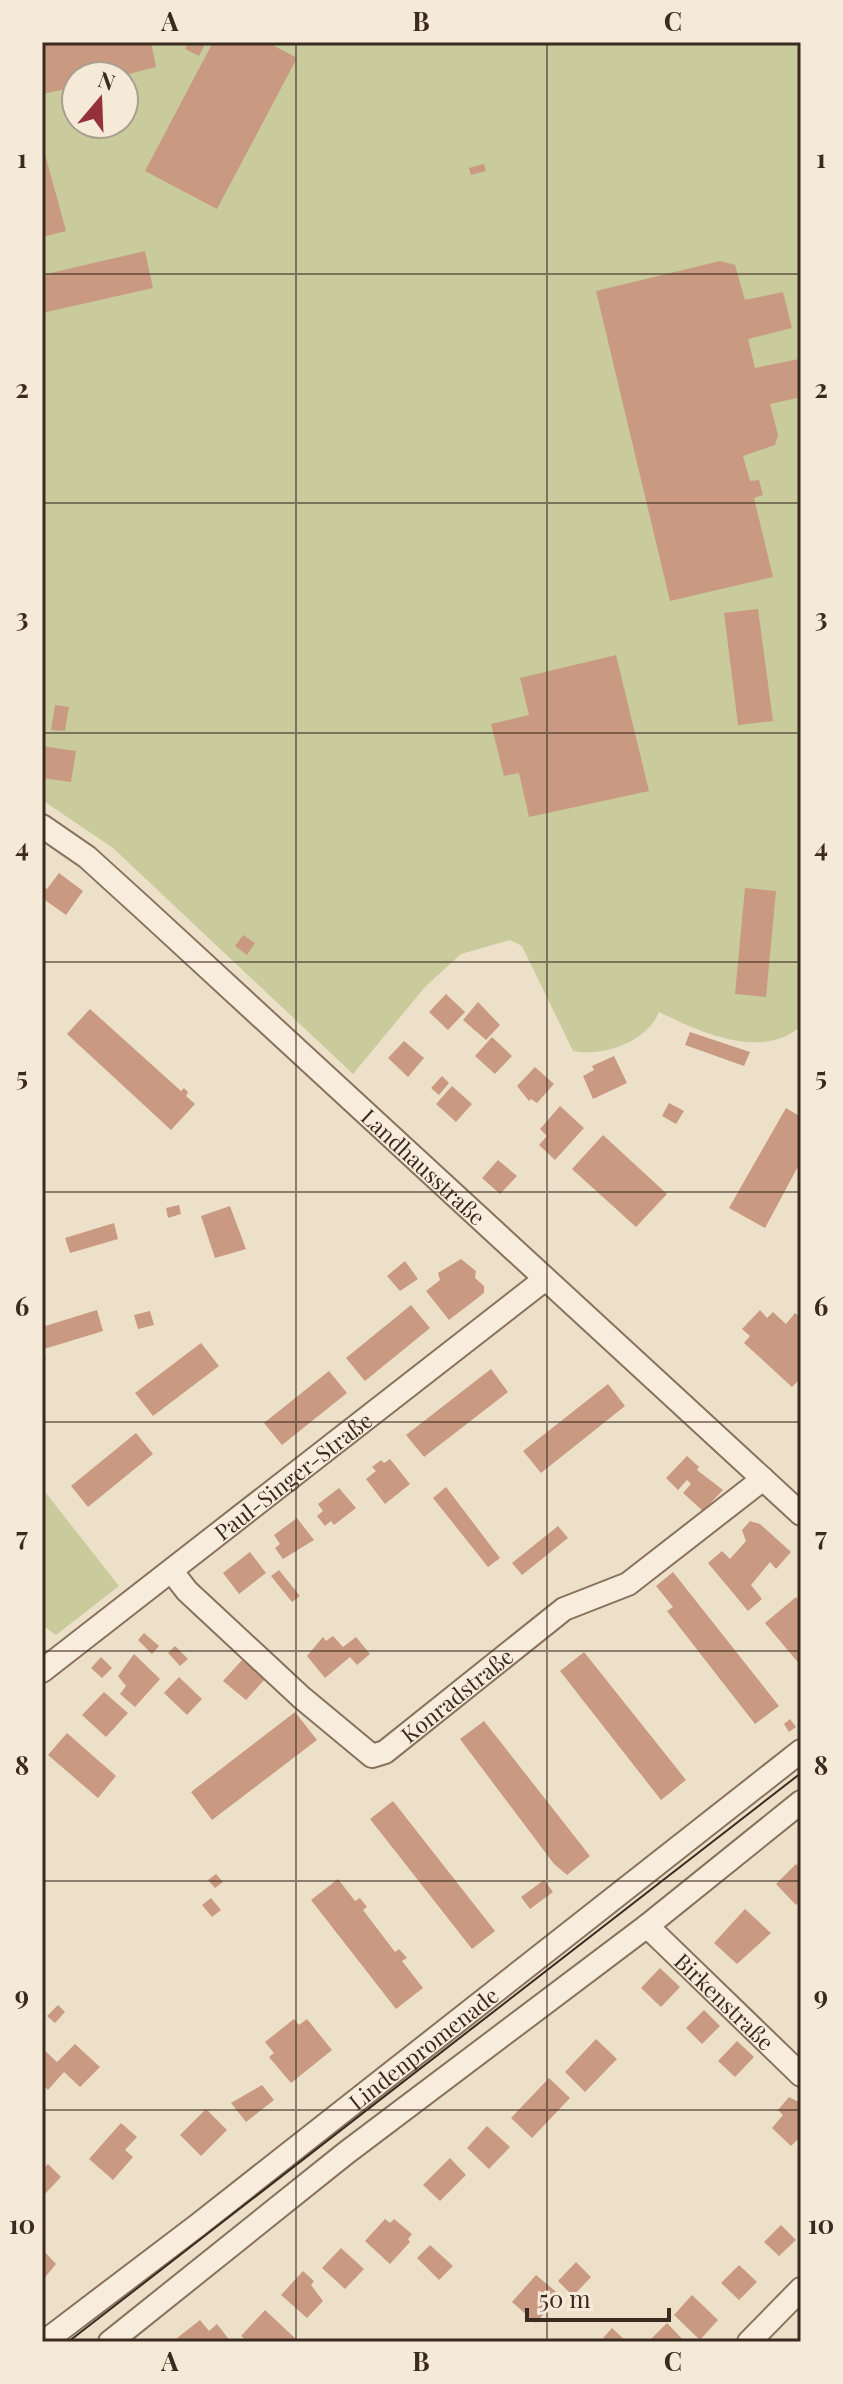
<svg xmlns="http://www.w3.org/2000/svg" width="843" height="2384" viewBox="0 0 843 2384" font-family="'Playfair Display',serif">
<rect width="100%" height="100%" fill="#ede0c9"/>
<g fill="#c9cb9d" fill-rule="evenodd">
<path d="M42,42H801V1026C763,1061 699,1032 659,1012C647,1042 603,1057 573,1051L522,946L510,940L461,954L425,987L353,1074L113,848L42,800ZM76,76H124V124H76Z"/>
<polygon points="42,1488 119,1586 56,1635 42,1625"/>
</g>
<g fill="#c99a81">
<polygon points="42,42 151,42 156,67 129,74 134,97 124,99 124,76 76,76 76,110 71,112 66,89 42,94"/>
<polygon points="189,42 206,42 199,56 185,49"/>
<polygon points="213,42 267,42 297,58 217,209 145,171"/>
<polygon points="42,143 66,231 42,237"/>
<polygon points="484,164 486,171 471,175 469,168"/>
<polygon points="145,251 153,288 42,313 42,275"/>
<polygon points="720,261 735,265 745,300 783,292 792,328 748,339 755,368 799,359 801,397 770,404 778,435 775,445 743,456 750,481 759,480 763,495 754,498 773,577 670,601 596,291"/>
<polygon points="758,609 773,721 738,725 724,613"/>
<polygon points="616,655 649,791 529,817 519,773 504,776 491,724 529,715 520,678"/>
<polygon points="55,705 69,707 65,731 51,730"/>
<polygon points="42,746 76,751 71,782 42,778"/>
<polygon points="59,873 83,891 66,915 42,898 42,886 47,889"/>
<polygon points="745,888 776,891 766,997 735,994"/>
<polygon points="243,935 255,943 247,955 235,946"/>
<polygon points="446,994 465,1012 448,1030 429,1012"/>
<polygon points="478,1002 500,1025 486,1040 463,1020"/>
<polygon points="90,1009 181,1091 184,1088 188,1092 186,1096 195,1104 171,1130 67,1034"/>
<polygon points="690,1032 750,1052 744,1066 685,1045"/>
<polygon points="492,1037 512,1056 495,1074 475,1056"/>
<polygon points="404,1041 424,1058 408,1077 388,1058"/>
<polygon points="614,1056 627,1083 593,1099 583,1076 594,1070 592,1066"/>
<polygon points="535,1067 554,1084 537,1103 531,1099 529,1101 517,1086"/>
<polygon points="442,1076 449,1083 439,1095 431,1088"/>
<polygon points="452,1086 472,1104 456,1122 436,1104"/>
<polygon points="669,1103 684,1111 676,1124 662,1116"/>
<polygon points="560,1106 584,1128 555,1160 539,1145 547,1136 540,1129"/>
<polygon points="786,1108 801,1117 801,1161 765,1228 729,1208"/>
<polygon points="603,1135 667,1194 636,1227 572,1169"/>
<polygon points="498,1160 517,1176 500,1194 482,1178"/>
<polygon points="179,1205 181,1214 168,1218 166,1208"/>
<polygon points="230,1206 246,1249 215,1258 201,1216"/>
<polygon points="114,1223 118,1239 70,1253 65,1238"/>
<polygon points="461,1259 476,1271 475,1278 484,1286 484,1293 449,1320 426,1291 440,1280 438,1273"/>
<polygon points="405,1261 418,1279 400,1291 387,1276"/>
<polygon points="411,1305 430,1328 365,1381 346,1358"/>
<polygon points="97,1310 103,1331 44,1349 46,1359 42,1360 42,1327"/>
<polygon points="760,1310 767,1318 773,1312 786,1324 795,1313 801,1318 801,1384 798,1381 792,1387 744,1343 750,1336 742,1329"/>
<polygon points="150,1311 154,1325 138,1329 134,1315"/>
<polygon points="201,1343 219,1366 153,1416 135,1393"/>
<polygon points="491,1369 508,1392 424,1457 406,1435"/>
<polygon points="329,1371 347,1393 282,1445 264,1423"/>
<polygon points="608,1384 625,1406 541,1473 523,1451"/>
<polygon points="136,1433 153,1454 88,1507 71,1486"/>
<polygon points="687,1456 699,1467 697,1470 723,1490 703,1511 683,1493 691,1484 687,1480 678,1490 666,1478"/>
<polygon points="390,1459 410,1484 385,1504 366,1479 376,1471 372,1467 381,1460 384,1463"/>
<polygon points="446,1487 500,1558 488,1567 433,1498"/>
<polygon points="339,1488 356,1508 334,1525 331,1521 325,1526 317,1516 323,1511 318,1504"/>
<polygon points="297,1518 314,1540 283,1559 275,1548 280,1544 274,1535"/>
<polygon points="750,1521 760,1524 791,1552 776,1569 770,1562 751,1585 762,1599 748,1611 708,1563 722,1551 730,1559 746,1541 742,1530"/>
<polygon points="558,1526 568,1538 522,1575 512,1563"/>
<polygon points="250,1552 266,1573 239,1594 223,1573"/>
<polygon points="279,1570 300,1596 292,1602 271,1576"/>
<polygon points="673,1572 779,1706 755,1724 667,1611 673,1607 656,1586"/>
<polygon points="796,1597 801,1604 801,1666 765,1623"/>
<polygon points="144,1633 159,1646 152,1654 138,1640"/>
<polygon points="333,1636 343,1647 356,1637 370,1654 357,1665 350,1657 325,1678 307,1656 323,1637 326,1641"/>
<polygon points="175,1646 188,1659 180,1666 168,1653"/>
<polygon points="584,1652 686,1780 661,1800 560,1671"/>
<polygon points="134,1654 160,1679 135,1707 120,1694 126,1686 118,1676"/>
<polygon points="101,1657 112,1668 102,1678 91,1668"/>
<polygon points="242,1660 265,1679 246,1700 223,1681"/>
<polygon points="179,1677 202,1699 187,1715 164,1693"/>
<polygon points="104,1692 128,1713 106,1737 82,1715"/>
<polygon points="295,1712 317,1740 212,1820 191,1792"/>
<polygon points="790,1719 796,1727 789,1732 784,1724"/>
<polygon points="484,1721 590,1856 567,1875 554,1864 460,1739"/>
<polygon points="67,1733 116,1776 98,1798 48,1755"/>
<polygon points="393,1801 495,1931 472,1949 370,1819"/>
<polygon points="796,1864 801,1869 801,1900 796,1905 776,1884"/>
<polygon points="216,1874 223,1882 215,1888 208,1880"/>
<polygon points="338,1879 355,1901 360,1898 367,1907 363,1910 395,1952 399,1949 407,1958 402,1961 423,1988 396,2009 311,1900"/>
<polygon points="544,1880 553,1892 530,1909 521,1897"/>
<polygon points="211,1898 221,1910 212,1917 202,1905"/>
<polygon points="745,1909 771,1933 737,1964 714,1943"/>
<polygon points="660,1968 680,1987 661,2007 641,1988"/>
<polygon points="58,2005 65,2012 55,2023 47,2016"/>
<polygon points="704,2010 720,2026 702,2044 686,2028"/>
<polygon points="294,2019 299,2025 307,2019 332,2050 291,2083 269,2057 274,2053 265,2042"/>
<polygon points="596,2039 617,2059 585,2092 565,2072"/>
<polygon points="737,2041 754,2057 735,2077 718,2061"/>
<polygon points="75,2044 100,2067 80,2087 64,2072 48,2090 42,2084 42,2048 57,2062"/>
<polygon points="549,2078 570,2098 532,2138 511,2118"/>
<polygon points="262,2085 274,2100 246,2122 231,2103"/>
<polygon points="789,2097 801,2103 801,2136 791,2146 772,2128 783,2115 778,2110"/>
<polygon points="206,2109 227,2130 201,2156 180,2135"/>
<polygon points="121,2123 137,2137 125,2150 133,2157 113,2180 89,2159"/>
<polygon points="487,2126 510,2147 489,2169 467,2148"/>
<polygon points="450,2158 466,2175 440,2201 423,2185"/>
<polygon points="48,2164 61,2177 42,2197 42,2170"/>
<polygon points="385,2219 390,2223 394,2219 412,2234 408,2239 410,2242 390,2264 365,2241"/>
<polygon points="781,2225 796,2240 779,2256 764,2242"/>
<polygon points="430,2245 453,2266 439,2280 417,2258"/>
<polygon points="341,2248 364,2269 345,2289 322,2268"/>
<polygon points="42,2249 56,2264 42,2281"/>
<polygon points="576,2262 591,2277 573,2296 558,2281"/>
<polygon points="739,2265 757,2282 739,2300 721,2283"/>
<polygon points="303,2271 314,2281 311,2285 323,2301 307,2318 281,2295"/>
<polygon points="536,2275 560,2295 536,2323 512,2302"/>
<polygon points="692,2295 718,2320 700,2340 674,2315"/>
<polygon points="265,2310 297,2340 296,2342 248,2342 241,2336"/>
<polygon points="200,2320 209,2331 217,2324 231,2342 172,2342"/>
<polygon points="667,2323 685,2342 648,2342"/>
<polygon points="612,2328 627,2342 607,2342 603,2338"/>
</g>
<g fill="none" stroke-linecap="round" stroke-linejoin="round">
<defs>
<g id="minor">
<path id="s1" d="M42,826L87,857L142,907L801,1514"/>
<path id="s2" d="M173,1573L187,1591L301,1697L372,1756L385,1752L564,1609L628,1584L763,1479"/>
<path id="s3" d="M42,1671L544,1280"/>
<path id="s4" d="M647,1926L801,2075"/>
<path id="s5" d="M44,2342L198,2225L801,1751"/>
<polyline points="110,2342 346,2153 647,1926 801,1802"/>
<polyline points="749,2342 801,2289"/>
</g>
</defs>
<use href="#minor" stroke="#88725e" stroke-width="26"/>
<use href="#minor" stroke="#f8eddc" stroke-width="22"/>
<polyline stroke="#3a2b21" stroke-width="2" points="68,2342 801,1773"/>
</g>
<path fill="none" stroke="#3a2b21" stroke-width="2" stroke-opacity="0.55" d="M296,42V2342M547,42V2342M42,274H801M42,503H801M42,733H801M42,962H801M42,1192H801M42,1422H801M42,1651H801M42,1881H801M42,2110H801"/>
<g text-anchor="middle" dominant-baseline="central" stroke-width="6" stroke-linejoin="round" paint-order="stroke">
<g font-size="22" fill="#3a2b21" stroke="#f5ead8">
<text stroke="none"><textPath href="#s1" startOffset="512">Landhausstraße</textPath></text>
<text stroke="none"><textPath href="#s3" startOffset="318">Paul-Singer-Straße</textPath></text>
<text stroke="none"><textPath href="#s2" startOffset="376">Konradstraße</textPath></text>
<text stroke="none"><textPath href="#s4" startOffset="108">Birkenstraße</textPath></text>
<text stroke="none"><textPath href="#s5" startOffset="480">Lindenpromenade</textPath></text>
</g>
</g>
<rect width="843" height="2384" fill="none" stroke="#f5ead8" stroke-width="88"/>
<g transform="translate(100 100) rotate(19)"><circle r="38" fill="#f5ead8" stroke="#aa9e8f" stroke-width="2"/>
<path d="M0-6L14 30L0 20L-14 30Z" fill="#953139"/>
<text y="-12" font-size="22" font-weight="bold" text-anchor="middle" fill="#3a2b21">N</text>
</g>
<path d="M527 2308v12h142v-12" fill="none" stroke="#3a2b21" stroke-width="4"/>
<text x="539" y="2308" font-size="24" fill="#3a2b21" stroke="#f5ead8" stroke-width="6" paint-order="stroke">50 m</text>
<rect x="44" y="44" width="755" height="2296" fill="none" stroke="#3a2b21" stroke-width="3"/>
<g font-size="26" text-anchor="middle" font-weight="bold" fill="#3a2b21">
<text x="170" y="31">A</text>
<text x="421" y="31">B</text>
<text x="673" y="31">C</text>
<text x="22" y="168">1</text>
<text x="821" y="168">1</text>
<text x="22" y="398">2</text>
<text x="821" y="398">2</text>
<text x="22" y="627">3</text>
<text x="821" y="627">3</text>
<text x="22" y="857">4</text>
<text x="821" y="857">4</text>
<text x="22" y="1086">5</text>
<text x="821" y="1086">5</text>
<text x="22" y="1316">6</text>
<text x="821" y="1316">6</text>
<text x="22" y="1546">7</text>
<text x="821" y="1546">7</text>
<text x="22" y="1775">8</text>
<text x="821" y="1775">8</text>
<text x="22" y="2005">9</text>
<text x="821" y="2005">9</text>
<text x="22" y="2234">10</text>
<text x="821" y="2234">10</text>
<text x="170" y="2371">A</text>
<text x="421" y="2371">B</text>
<text x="673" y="2371">C</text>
</g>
</svg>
